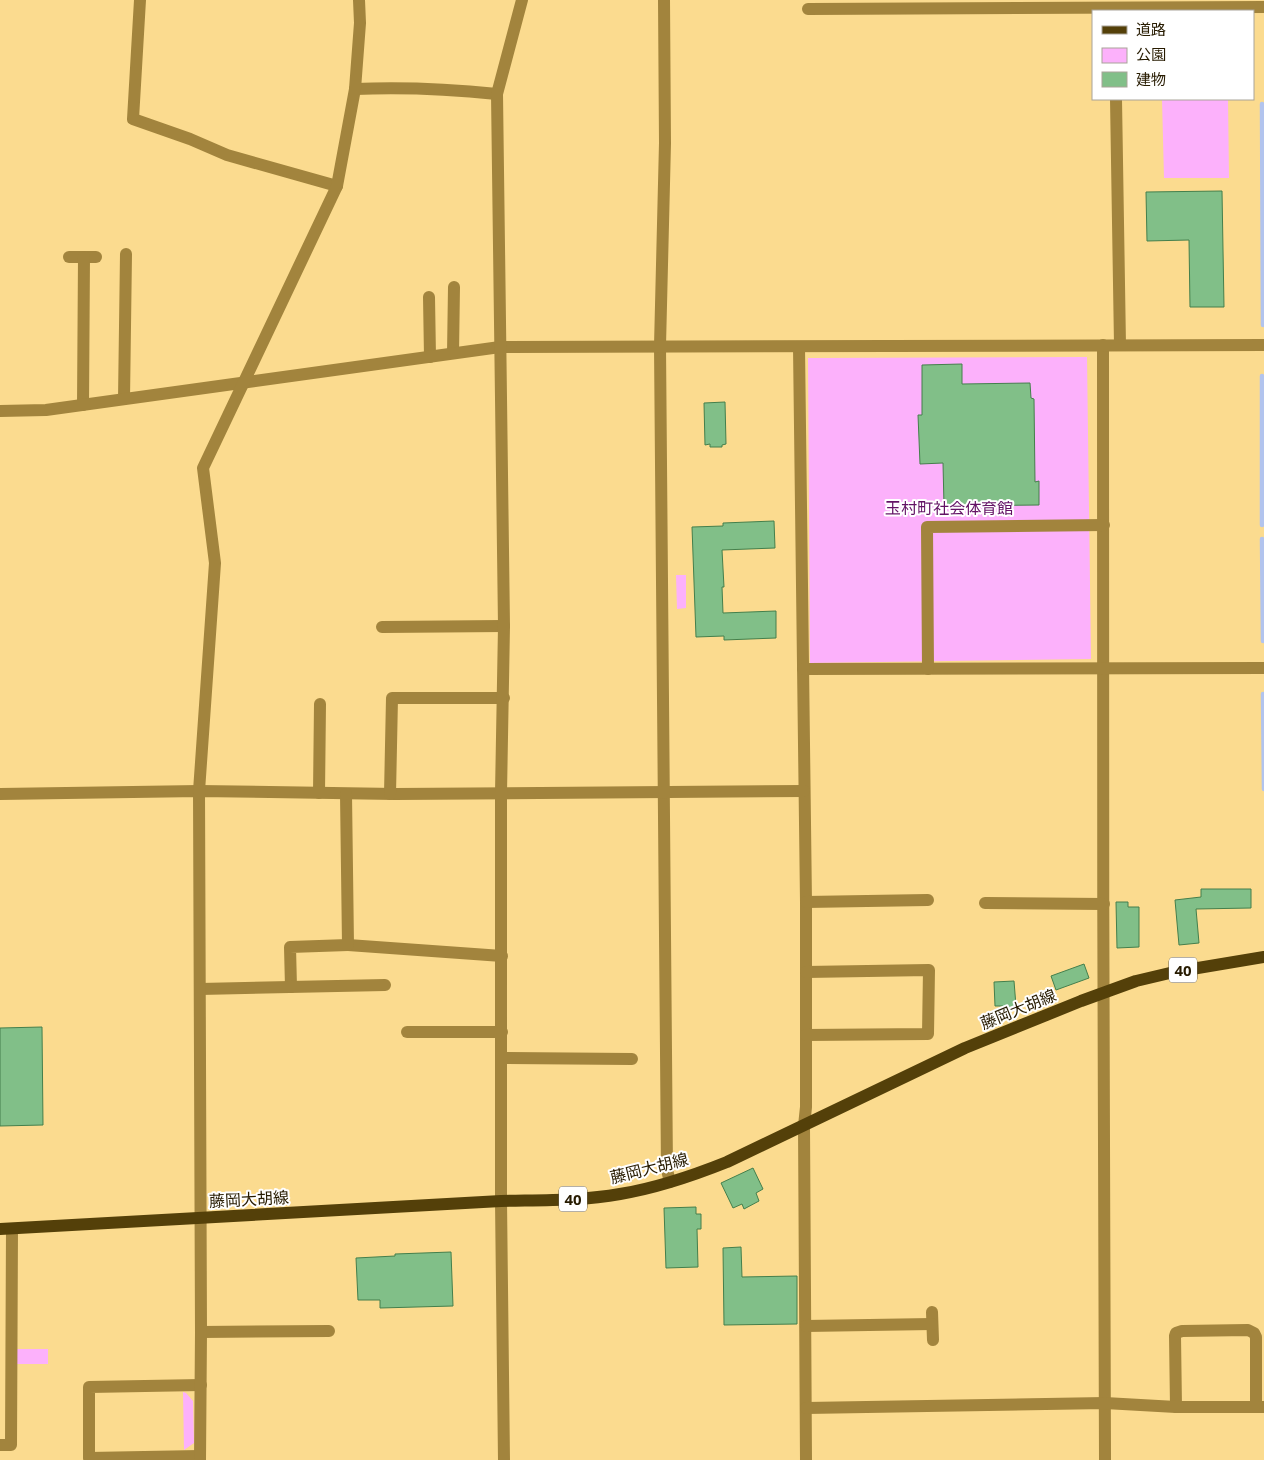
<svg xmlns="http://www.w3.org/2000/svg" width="1264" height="1460" viewBox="0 0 1264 1460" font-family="'Noto Sans','Noto Sans JP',sans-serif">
<rect width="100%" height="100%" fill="#fbdb8f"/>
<g fill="#fcb1fb">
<polygon points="1162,99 1228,99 1229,178 1164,178"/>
<polygon points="1087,357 1091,659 810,663 808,358"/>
<polygon points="676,575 686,575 686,608 677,609"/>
<rect x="15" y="1349" width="33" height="15"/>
<polygon points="183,1392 186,1393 193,1401 194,1443 184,1450"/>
</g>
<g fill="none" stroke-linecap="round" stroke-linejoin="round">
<g stroke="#b2c4ee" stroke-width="4.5">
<polyline points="1262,104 1263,325"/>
<polyline points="1262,376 1262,525"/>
<polyline points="1262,539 1263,641"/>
<polyline points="1263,694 1264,789"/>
</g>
</g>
<g fill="#81bf88" stroke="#447f4c">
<polygon points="1222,191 1224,307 1190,307 1189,240 1147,241 1146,192"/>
<polygon points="962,364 962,384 1030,383 1031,398 1034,399 1035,482 1039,481 1039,505 944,506 943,463 920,464 918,415 922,415 922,365"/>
<polygon points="725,402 726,444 722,445 722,447 710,447 710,444 705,445 704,403"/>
<polygon points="774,521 775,548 722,550 724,587 722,587 723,613 776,611 776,638 724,640 724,636 696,637 692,527 723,526 723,523"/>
<polygon points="1201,889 1251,889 1251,908 1196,909 1199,943 1179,945 1175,900 1201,897"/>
<polygon points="1116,902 1128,902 1128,907 1139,907 1139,947 1117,948"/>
<polygon points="1084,964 1089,978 1056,990 1051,976"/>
<polygon points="1014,981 1016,1006 1003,1012 1003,1006 995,1006 994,982"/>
<polygon points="42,1027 43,1125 0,1126 0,1028"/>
<polygon points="753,1168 763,1189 756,1193 759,1201 744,1209 742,1204 733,1208 721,1183"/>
<polygon points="696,1207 696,1214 701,1214 701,1229 697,1229 698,1267 666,1268 664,1208"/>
<polygon points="741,1247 742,1277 797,1276 797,1324 724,1325 723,1248"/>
<polygon points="451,1252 453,1306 380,1308 380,1300 358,1300 356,1258 395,1256 395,1254"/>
</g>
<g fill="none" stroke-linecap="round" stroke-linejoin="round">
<g stroke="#a2843d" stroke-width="12">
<polyline points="140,0 133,119 190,139 227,155 337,186"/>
<polyline points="664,0 665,143 660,346 667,1170 670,1182"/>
<polyline points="808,9 1264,7"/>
<path d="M355,89C403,87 449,89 497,94"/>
<polyline points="1116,99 1120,345"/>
<polyline points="69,257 96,257"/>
<polyline points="429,297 430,357"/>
<path d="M1103,345C1105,717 1101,1088 1105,1460"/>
<polyline points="799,347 806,902 806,1107 804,1126 806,1460"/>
<polyline points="453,353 454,287"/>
<polyline points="124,399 126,254"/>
<polyline points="83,405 84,257"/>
<polyline points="0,411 46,410 500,347 1264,345"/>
<polyline points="382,627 504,626"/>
<polyline points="803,669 1264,668"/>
<polyline points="928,669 927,527 1104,525"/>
<polyline points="319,793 320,704"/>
<polyline points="0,794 199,791 395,794 804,791"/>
<polyline points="390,794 392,698 504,698"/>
<polyline points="806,902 928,900"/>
<polyline points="985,903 1104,904"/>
<polyline points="348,945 502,956"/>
<polyline points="806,972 929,970 928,1034 806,1035"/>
<polyline points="291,987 290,947 348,945 346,794"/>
<polyline points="200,989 385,985"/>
<polyline points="407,1032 502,1032"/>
<polyline points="502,1058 632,1059"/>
<polyline points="932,1312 933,1340"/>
<polyline points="806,1326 932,1324"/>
<polyline points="201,1332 329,1331"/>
<polyline points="1176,1407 1175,1336 1176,1333 1182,1331 1248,1330 1254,1333 1256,1337 1256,1407"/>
<polyline points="806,1408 1105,1403 1176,1407 1264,1407"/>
<polyline points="0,1445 11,1445 12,1229"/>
<polyline points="200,1456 89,1458 89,1387 201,1385"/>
<polyline points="200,1460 201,1332 199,791 215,563 203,468 337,186 355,89 360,23 359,0"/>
<polyline points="504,1460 501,1201 501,793 504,626 497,94 522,0"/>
</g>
<path stroke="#544009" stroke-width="12" d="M0,1229L501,1201C540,1200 581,1201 620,1194C657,1188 692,1176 727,1162L965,1048L1081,1001L1136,981L1174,972L1264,957"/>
</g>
<g text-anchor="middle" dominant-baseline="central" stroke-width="4" stroke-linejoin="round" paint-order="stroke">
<g fill="#fff" stroke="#685f4c" stroke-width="1">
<rect x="1169" y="957.5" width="28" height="25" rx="4"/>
<rect x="559" y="1186.5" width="28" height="25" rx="4"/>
</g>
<g font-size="15" font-weight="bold" fill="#271b00">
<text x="1183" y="970">40</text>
<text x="573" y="1199">40</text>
</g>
<g font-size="16" fill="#631265" stroke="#fff">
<text x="949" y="508">玉村町社会体育館</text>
</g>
<g font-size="16" fill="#271b00" stroke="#fff">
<text transform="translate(1018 1009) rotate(-22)">藤岡大胡線</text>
<text transform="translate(649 1168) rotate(-14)">藤岡大胡線</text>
<text transform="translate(249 1199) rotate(-3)">藤岡大胡線</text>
</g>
</g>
<rect x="1092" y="10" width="162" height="90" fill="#ffffff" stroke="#a9a499"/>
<rect x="1102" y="26" width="25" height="8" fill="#544009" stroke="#a9a499"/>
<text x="1136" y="35" font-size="15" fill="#271b00">道路</text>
<rect x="1102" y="48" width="25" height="15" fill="#fcb1fb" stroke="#a9a499"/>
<text x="1136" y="60" font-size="15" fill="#271b00">公園</text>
<rect x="1102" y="72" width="25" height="15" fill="#81bf88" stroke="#a9a499"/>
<text x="1136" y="85" font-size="15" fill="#271b00">建物</text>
</svg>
